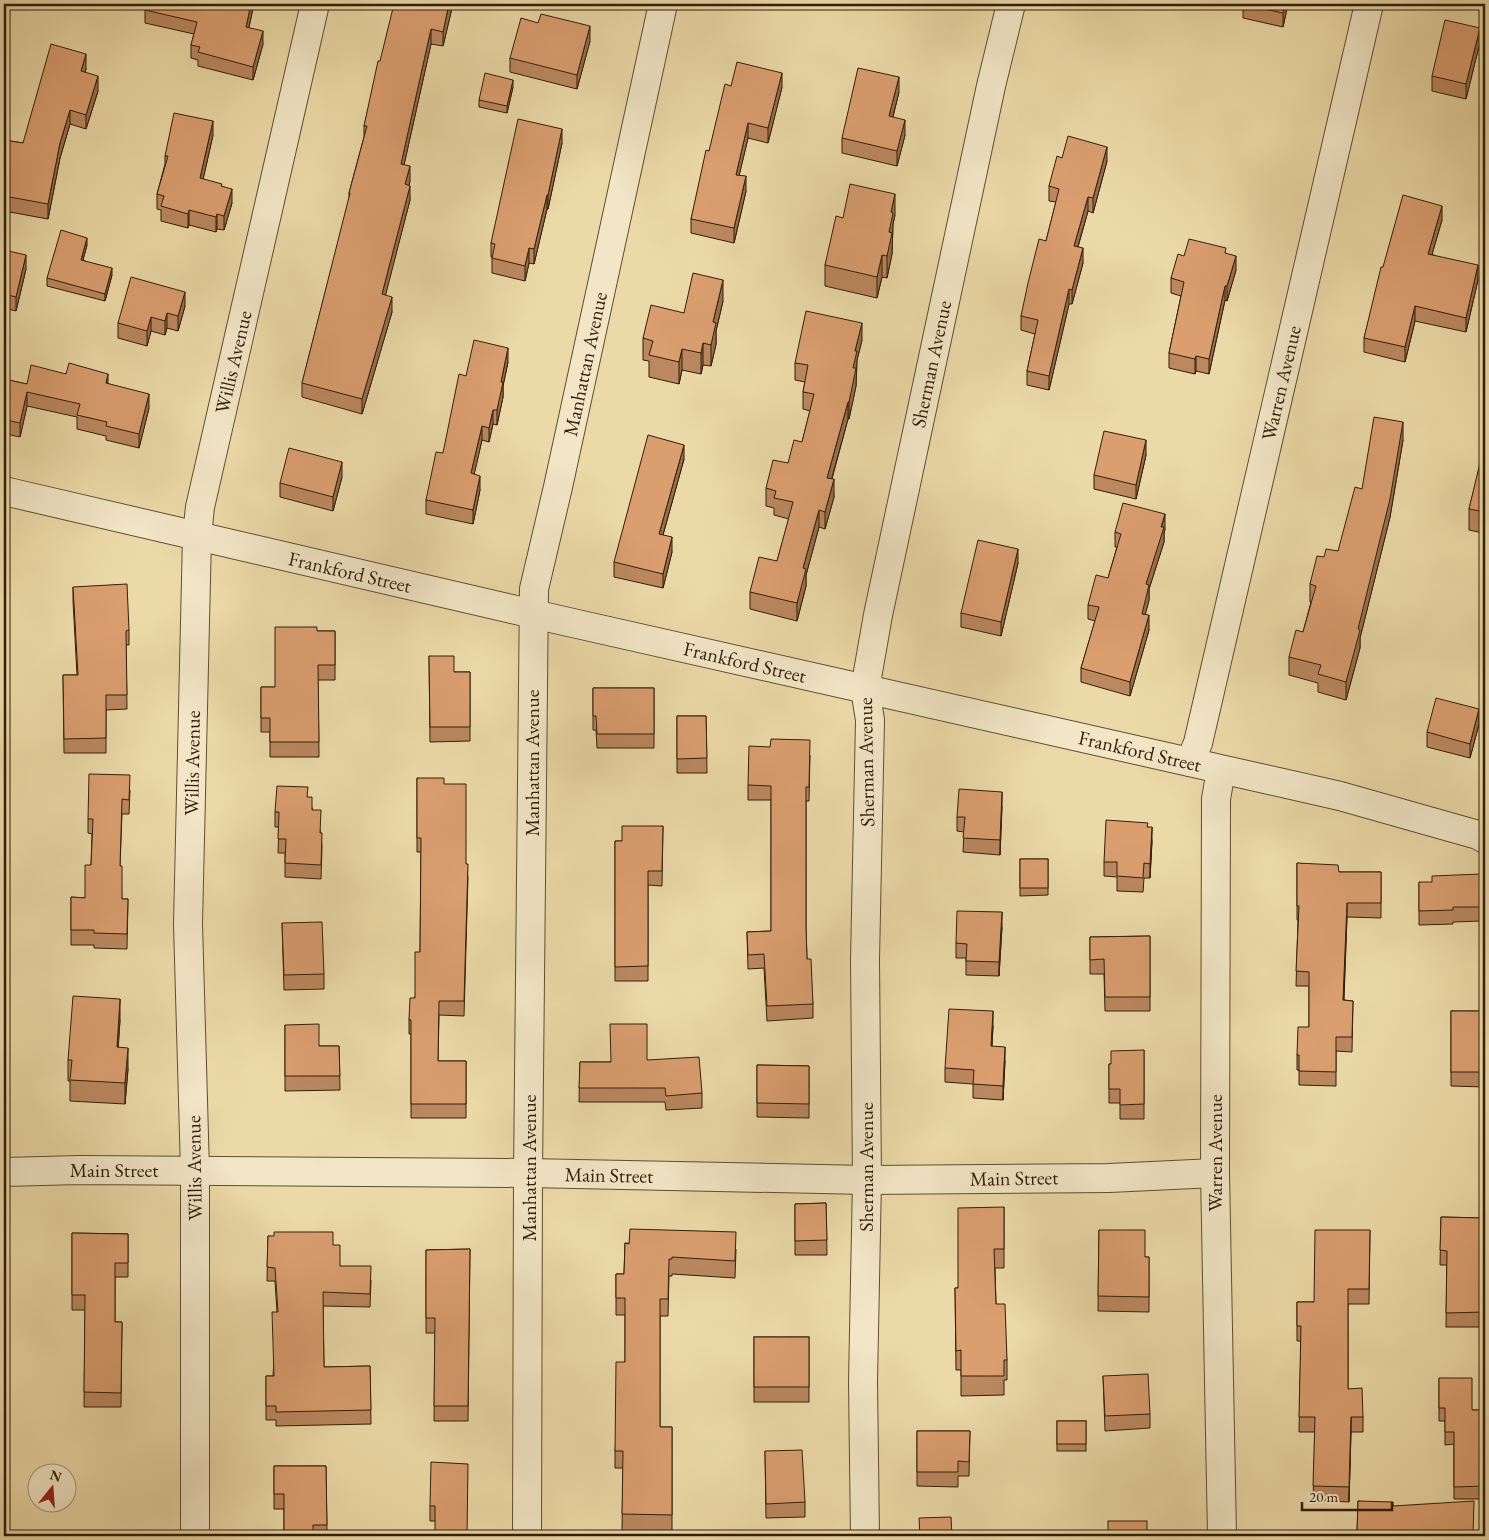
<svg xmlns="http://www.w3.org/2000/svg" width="1489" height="1540" viewBox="0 0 1489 1540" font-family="'EB Garamond',serif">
<rect width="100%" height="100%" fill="#ebd9a7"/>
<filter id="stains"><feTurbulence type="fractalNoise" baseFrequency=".004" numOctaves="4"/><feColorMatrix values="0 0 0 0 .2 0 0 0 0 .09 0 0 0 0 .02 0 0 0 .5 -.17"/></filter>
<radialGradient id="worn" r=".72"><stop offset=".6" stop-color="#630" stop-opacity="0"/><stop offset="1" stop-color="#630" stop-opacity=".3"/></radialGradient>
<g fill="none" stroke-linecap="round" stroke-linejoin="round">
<defs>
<g id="street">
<polyline points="4,491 533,614 1340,796 1478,835 1485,839"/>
<polyline points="1190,762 1198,743 1369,4"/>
<polyline points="1221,770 1216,799 1215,1173 1222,1536"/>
<polyline points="4,1172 80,1170 528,1173 867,1180 1109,1178 1215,1173"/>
<polyline points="195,1536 195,1171 188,924 197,536 200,507 315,4"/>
<polyline points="527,1536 528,1173 534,589 558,487 663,4"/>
<polyline points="865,1536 863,1382 867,1180 865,960 870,720 865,689 878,615 991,86 1011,4"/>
</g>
</defs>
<use href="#street" stroke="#604d30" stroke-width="30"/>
<use href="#street" stroke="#f2e6c6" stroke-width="28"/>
</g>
<g fill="#bb885f" stroke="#311e09">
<polygon points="55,4 68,4 67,7"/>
<polygon points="147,4 254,4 249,27 263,44 253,80 198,66 198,60 191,58 191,45 194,34 145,23 145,10"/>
<polygon points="452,4 452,8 443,46 431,44 404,165 410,181 409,186 410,200 385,295 392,312 362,414 302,397 302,383 349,200 349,193 364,137 364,126 380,61"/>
<polygon points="1243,4 1288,4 1283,27 1243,18"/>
<polygon points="590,41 577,89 510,72 510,58"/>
<polygon points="1480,42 1466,99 1432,91 1432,76"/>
<polygon points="86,69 85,72 98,91 86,129 70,124 60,158 48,219 4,211 4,140 23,143"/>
<polygon points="731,86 782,87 768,143 748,138 739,175 746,191 734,243 691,233 691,219 709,151"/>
<polygon points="513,87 507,113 479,107 479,100"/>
<polygon points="899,92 893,117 905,135 897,166 842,153 842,138"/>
<polygon points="213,135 203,179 222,187 232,203 224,230 217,229 216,232 189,225 188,228 161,221 161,210 157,209 157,194 165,164 165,156"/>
<polygon points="562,143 548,209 547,209 534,264 529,263 525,281 492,273 492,257 491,257 491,243"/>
<polygon points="1062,158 1107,161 1093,213 1088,211 1078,247 1083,263 1072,304 1069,304 1049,390 1027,385 1027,371 1035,334 1021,330 1021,316 1046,241 1056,202 1049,201 1049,186"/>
<polygon points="895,215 893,224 892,254 887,278 882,277 877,298 825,286 825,265 843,218"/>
<polygon points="1442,220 1432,254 1478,280 1466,332 1415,321 1405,362 1364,352 1364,338 1383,267"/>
<polygon points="87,245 83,260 112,275 105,301 47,286 47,278"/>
<polygon points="4,250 26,269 16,311 4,308"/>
<polygon points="1226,253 1236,270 1227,301 1225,300 1209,374 1196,371 1195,374 1169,368 1169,353 1181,296 1171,293 1171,278 1184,256"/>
<polygon points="723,301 716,331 716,344 711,366 703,365 701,374 682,370 679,384 649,377 649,361 643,360 643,338 684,313"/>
<polygon points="185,306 178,331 167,328 165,335 151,331 147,346 118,338 118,323"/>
<polygon points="862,340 857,360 856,386 849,419 848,419 832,479 834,497 825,529 819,527 806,575 806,586 797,621 750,609 750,592 777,561 789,519 774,515 774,508 766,506 766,488 788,463 802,442 810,411 803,409 803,392 805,382 795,380 795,363"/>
<polygon points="508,362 503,386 503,397 497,425 493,424 489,442 482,440 474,474 480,490 473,524 426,514 426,500 443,453 466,376"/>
<polygon points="66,374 108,384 149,408 139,448 106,440 106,436 77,429 77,417 27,406 20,437 6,434 6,435 4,435 4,379 27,384"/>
<polygon points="1403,440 1390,517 1360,638 1360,648 1346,700 1318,692 1318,683 1289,675 1289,657 1303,632 1311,602 1310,602 1310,584 1324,557 1338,551 1362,489"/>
<polygon points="1485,446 1485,572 1480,571 1480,550 1483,533 1469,530 1469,509"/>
<polygon points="1146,455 1136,499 1094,489 1094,475"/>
<polygon points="684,459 663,535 672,552 663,588 614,577 614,562"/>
<polygon points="342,477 333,511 280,497 280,483"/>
<polygon points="1165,529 1164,533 1164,542 1149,589 1149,600 1145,614 1149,630 1130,696 1081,682 1081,668 1095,621 1088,619 1088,605 1108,578 1117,547 1115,547 1115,532"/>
<polygon points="1018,563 1001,636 961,627 961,613"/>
<polygon points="73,587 129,630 129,645 126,645 127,709 106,710 106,753 64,753 63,675 77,675 73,601"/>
<polygon points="317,631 335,631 335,680 318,680 319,757 270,757 270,732 261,732 261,687 275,687"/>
<polygon points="429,656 454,672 470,672 470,741 430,742"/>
<polygon points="593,688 654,688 654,748 597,748 596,730 593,730"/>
<polygon points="677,716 706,716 707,773 677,773"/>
<polygon points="1479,724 1470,758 1427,747 1427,732"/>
<polygon points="810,755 809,801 806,801 806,927 807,959 813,1004 813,1018 767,1021 764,968 748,969 747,932 771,931 771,800 748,800 748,785"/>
<polygon points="417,778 444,784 466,864 468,878 464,1016 439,1015 438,1061 466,1061 466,1118 411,1118 411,1034 409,1034 409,1020 415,998 420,952 421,852 417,852"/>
<polygon points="130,790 129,814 122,814 120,866 122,899 128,899 127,949 94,948 94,945 71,945 71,897 85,898 91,865 92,834 88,833 88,819"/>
<polygon points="308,797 321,833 322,847 321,879 285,877 285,853 278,853 279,827 275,827 275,812"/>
<polygon points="1002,806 1000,855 963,852 964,832 957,831 957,817"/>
<polygon points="663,826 662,886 648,885 648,981 615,981 615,841 622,841"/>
<polygon points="1148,827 1152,841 1150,878 1144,878 1143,892 1117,891 1117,877 1104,876 1104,862"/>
<polygon points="1020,859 1048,859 1048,895 1020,896"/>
<polygon points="1297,863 1339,872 1381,872 1381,918 1347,917 1344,1000 1353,1001 1352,1052 1336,1051 1336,1086 1299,1085 1299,1070 1297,1070 1297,1055 1309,1027 1309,986 1296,986 1298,920 1297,920"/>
<polygon points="1419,882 1482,907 1482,921 1453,922 1453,924 1419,925"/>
<polygon points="282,923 324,974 324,989 284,990"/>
<polygon points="1002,927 999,976 966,975 966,958 956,958 956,943"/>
<polygon points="1150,936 1150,1011 1105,1011 1104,974 1090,974 1090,937"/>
<polygon points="1451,1011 1485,1011 1485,1087 1451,1086"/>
<polygon points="120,1020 118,1047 128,1069 125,1104 70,1101 70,1081 68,1081 68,1060"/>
<polygon points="285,1025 319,1046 339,1046 340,1090 285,1091"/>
<polygon points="993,1026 992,1046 1005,1061 1003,1100 973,1098 973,1084 945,1082 945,1068"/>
<polygon points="1144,1050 1144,1119 1120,1119 1120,1103 1109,1103 1109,1064 1111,1064"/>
<polygon points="647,1060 702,1093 702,1108 666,1110 665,1102 579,1102 580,1062 610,1062"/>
<polygon points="757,1065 809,1066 809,1118 757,1117"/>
<polygon points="826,1203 827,1255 795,1255 795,1204"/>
<polygon points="1004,1207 1004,1268 995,1268 996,1304 1007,1360 1007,1380 1004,1380 1004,1395 961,1396 961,1370 956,1370 955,1288 958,1288"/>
<polygon points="1441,1217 1485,1218 1485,1327 1446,1327 1447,1265 1440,1265"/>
<polygon points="1099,1230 1145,1257 1149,1257 1149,1312 1098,1311"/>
<polygon points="1370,1230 1369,1304 1348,1304 1348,1389 1363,1417 1363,1432 1351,1432 1349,1502 1313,1500 1315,1432 1299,1432 1301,1341 1297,1341 1297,1302 1314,1302"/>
<polygon points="72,1233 128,1234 128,1277 115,1277 115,1322 122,1322 121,1407 84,1407 85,1310 72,1310"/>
<polygon points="268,1236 333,1245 340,1266 371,1280 370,1307 323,1306 324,1367 370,1366 371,1424 276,1426 276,1420 266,1420 266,1376 273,1376 277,1312 275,1281 267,1281"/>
<polygon points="625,1243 736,1249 735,1278 672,1274 672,1276 669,1276 668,1316 660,1316 660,1427 672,1427 672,1532 622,1531 623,1468 615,1468 615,1451 625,1362 625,1315 616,1315 616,1274 624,1274"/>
<polygon points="470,1249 468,1421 434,1421 435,1333 426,1333 426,1250"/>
<rect x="754" y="1337" width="55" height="65"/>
<polygon points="1103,1376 1150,1414 1150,1428 1105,1431"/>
<polygon points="1439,1378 1472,1410 1485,1410 1485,1499 1454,1499 1454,1444 1445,1445 1445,1421 1439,1421"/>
<rect x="1057" y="1421" width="29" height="30"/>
<polygon points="917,1431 970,1431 969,1476 958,1476 958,1487 917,1486"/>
<polygon points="765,1451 805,1502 805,1517 766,1518"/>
<polygon points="468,1464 435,1521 430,1521 430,1506"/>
<polygon points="274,1466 326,1466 327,1536 284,1536 284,1509 274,1509"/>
<polygon points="1358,1501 1393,1506 1473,1536 1357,1536"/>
</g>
<g fill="#996f4e" stroke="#311e09">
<polygon points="251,4 254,4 246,40 246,27"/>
<polygon points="449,4 452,4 452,8 443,46 443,32"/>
<polygon points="1285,4 1288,4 1283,27 1283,13"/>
<polygon points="590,26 590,41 577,89 577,75"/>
<polygon points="1480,28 1480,42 1466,99 1466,84"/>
<polygon points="431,29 431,44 401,178 401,164"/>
<polygon points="263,31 263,44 253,80 253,67"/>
<polygon points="86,54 86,69 81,86 81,71"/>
<polygon points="782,73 782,87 768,143 768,128"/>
<polygon points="98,76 98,91 86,129 86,115"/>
<polygon points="899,77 899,92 889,131 889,116"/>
<polygon points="513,80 513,87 507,113 507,106"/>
<polygon points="70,110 70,124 60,158 48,219 48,204 60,143"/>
<polygon points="905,120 905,135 897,166 897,151"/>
<polygon points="213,121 213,135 200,193 200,178"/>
<polygon points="748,123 748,138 736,189 736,175"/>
<polygon points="562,129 562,143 548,209 548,195"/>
<polygon points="1107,147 1107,161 1093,213 1093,198"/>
<polygon points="410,166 410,181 405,199 405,184"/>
<polygon points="746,176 746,191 734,243 734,228"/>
<polygon points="410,186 410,200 382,309 382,294"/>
<polygon points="232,189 232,203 224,230 224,216"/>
<polygon points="895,194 895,215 893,224 892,254 887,278 887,256 891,212"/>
<polygon points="547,195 547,209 534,264 534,249"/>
<polygon points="1088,197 1088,211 1074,260 1074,246"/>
<polygon points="1442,206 1442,220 1428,268 1428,254"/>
<polygon points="189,210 189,225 188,228 188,214"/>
<polygon points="217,214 217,229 216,232 216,217"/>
<polygon points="87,238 87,245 81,267 81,260"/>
<polygon points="529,248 529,263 525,281 525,266"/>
<polygon points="1083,248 1083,263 1072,304 1072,290"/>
<polygon points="26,255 26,269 16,311 16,297"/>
<polygon points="882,255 882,277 877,298 877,277"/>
<polygon points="1236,256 1236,270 1227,301 1227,286"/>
<polygon points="1478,265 1478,280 1466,332 1466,318"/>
<polygon points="112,268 112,275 105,301 105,294"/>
<polygon points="723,280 723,301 716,331 716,344 711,366 711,345 713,322"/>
<polygon points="1225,286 1225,300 1209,374 1209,359"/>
<polygon points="1069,289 1069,304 1049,390 1049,376"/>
<polygon points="185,292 185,306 178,331 178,316"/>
<polygon points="392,297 392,312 362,414 362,399"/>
<polygon points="1415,306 1415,321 1405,362 1405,347"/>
<polygon points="167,313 167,328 165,335 165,321"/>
<polygon points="151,317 151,331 147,346 147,331"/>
<polygon points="862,323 862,340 857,360 856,386 849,419 849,402 855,351"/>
<polygon points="703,343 703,365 701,374 701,353"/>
<polygon points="508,348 508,362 503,386 503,397 497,425 497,410 501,382"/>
<polygon points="682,349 682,370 679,384 679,362"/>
<polygon points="1196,356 1196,371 1195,374 1195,359"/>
<polygon points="108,374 108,388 106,383"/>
<polygon points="27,392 27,406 20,437 20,423"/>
<polygon points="149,394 149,408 139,448 139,434"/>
<polygon points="848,402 848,419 827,495 827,478"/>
<polygon points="493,410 493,424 489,442 489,428"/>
<polygon points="1403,422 1403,440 1390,517 1360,638 1360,648 1346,700 1346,682"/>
<polygon points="482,426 482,440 471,488 471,473"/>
<polygon points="1146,440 1146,455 1136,499 1136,485"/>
<polygon points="684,445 684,459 659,549 659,534"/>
<polygon points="342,462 342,477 333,511 333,497"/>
<polygon points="480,476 480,490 473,524 473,510"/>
<polygon points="834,479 834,497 825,529 825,512"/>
<polygon points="819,510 819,527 806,575 806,586 797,621 797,603 803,568"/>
<polygon points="1165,514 1165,529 1164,533 1164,542 1149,589 1149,600 1142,628 1142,614 1146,584"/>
<polygon points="672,537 672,552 663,588 663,574"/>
<polygon points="1018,549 1018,563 1001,636 1001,622"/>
<polygon points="1149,615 1149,630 1130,696 1130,682"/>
<polygon points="1479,709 1479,724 1470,758 1470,744"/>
<polygon points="1002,792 1002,806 1000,855 1000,840"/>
<polygon points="1152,827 1152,841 1150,878 1150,864"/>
<polygon points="1347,903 1347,917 1343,1015 1343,1000"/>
<polygon points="1002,912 1002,927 999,976 999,962"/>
<polygon points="120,999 120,1020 117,1068 117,1047"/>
<polygon points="993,1011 993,1026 991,1060 991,1046"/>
<polygon points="1005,1047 1005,1061 1003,1100 1003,1086"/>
<polygon points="128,1048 128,1069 125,1104 125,1083"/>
<polygon points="1351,1417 1351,1432 1349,1502 1349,1487"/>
</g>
<g fill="#da9e6f" stroke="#311e09">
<polygon points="147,4 251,4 246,27 263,31 253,67 198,52 200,47 191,45 197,22 145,10"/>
<polygon points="394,4 449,4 443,32 431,29 401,164 410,166 405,184 410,186 382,294 392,297 362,399 302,383 350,193 349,193 367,126 364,126 378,61 380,61"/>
<polygon points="1243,4 1285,4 1283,13"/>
<polygon points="541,14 590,26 577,75 510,58 521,18 538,23"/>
<polygon points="1445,20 1480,28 1466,84 1432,76"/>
<polygon points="51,44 86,54 81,71 98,76 86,115 70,110 60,143 48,204 4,196 4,140 23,143"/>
<polygon points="737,62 782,73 768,128 748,123 736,175 746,176 734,228 691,219 706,150 709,151 725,84 731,86"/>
<polygon points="858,68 899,77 889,116 905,120 897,151 842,138"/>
<polygon points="485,73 513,80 507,106 479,100"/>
<polygon points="174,113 213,121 200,178 222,184 221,186 232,189 224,216 217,214 216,217 189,210 188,214 161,206 164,196 157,194 168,156 165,156"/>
<polygon points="518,119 562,129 548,195 547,195 534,249 529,248 525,266 492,258 495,244 491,243"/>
<polygon points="1068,136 1107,147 1093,198 1088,197 1074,246 1083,248 1072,290 1069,289 1049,376 1027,371 1038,320 1021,316 1028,283 1039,239 1046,241 1059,189 1049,186 1057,156 1062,158"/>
<polygon points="850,184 895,194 891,212 893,213 889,232 892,233 887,256 882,255 877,277 825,265 836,216 843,218"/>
<polygon points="1403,195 1442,206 1428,254 1478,265 1466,318 1415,306 1405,347 1364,338 1381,267 1383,267"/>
<polygon points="61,230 87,238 81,260 112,268 105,294 47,278"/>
<polygon points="1189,239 1226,248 1225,253 1236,256 1227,286 1225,286 1209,359 1196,356 1195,359 1169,353 1184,282 1171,278 1178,254 1184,256"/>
<polygon points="4,250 26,255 16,297 4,294"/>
<polygon points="693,273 723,280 713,322 716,323 711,345 703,343 701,353 682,349 679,362 649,355 653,341 643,338 651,305 684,313"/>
<polygon points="131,277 185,292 178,316 167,313 165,321 151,317 147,331 118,323"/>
<polygon points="806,311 862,323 855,351 857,351 853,368 856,368 849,402 848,402 827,478 834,479 825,512 819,510 803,568 806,569 797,603 750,592 759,557 777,561 793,502 774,498 776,491 766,488 773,460 788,463 794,440 802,442 814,394 803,392 808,365 795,363"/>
<polygon points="474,340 508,348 501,382 503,382 497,410 493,410 489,428 482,426 471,473 480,476 473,510 426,500 436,452 443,453 459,374 466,376"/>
<polygon points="69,363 108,374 106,383 149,394 139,434 106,426 107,422 77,415 80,404 27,392 20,423 6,420 6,421 4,421 4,379 27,384 31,365 66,374"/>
<polygon points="1374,417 1403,422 1390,499 1358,629 1360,630 1346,682 1318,674 1321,665 1289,657 1296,630 1303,632 1316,586 1310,584 1317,556 1324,557 1326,549 1338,551 1355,487 1362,489"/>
<polygon points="1104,431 1146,440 1136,485 1094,475"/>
<polygon points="648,435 684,445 659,534 672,537 663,574 614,562"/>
<polygon points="1484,446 1485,446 1485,512 1469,509"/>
<polygon points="289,448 342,462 333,497 280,483"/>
<polygon points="1123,503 1165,514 1161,527 1164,527 1146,584 1149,585 1142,614 1149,615 1130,682 1081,668 1099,607 1088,605 1096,575 1108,578 1121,534 1115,532"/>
<polygon points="1485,524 1485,551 1480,550"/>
<polygon points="978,540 1018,549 1001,622 961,613"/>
<polygon points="127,584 129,630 126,631 127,695 106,695 106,738 64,739 63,675 78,675 73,587"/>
<polygon points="275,627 317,627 317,631 335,631 335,665 318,665 319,742 270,742 270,718 261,718 261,687 275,687"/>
<polygon points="429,656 454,656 454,672 470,672 470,727 430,727"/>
<polygon points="593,688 654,688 654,734 597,734 596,716 593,716"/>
<polygon points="1436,698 1479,709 1470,744 1427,732"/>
<polygon points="677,716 706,716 707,758 677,759"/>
<polygon points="771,739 810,740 809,787 806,787 806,927 807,959 811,959 813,1004 767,1006 764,954 748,955 747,932 771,931 771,786 748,785 749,746 770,747"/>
<polygon points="89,774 130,775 129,800 122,799 120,866 122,866 122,899 128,899 127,934 94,933 94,930 71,930 71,897 85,898 85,865 91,865 93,819 88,819"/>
<polygon points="417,778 444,778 444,784 466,784 466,864 468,864 464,1001 439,1001 438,1061 466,1061 466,1104 411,1104 411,1020 409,1020 410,998 415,998 415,952 420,952 421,838 417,838"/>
<polygon points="277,786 308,787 307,797 312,797 312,810 321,810 320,833 322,833 321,865 285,863 286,839 278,839 279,812 275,812"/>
<polygon points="959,789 1002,792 1000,840 963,838 965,817 957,817"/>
<polygon points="1106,820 1148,823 1147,827 1152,827 1150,864 1144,863 1143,878 1117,876 1117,862 1104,862"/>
<polygon points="622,826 663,826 662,871 648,871 648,966 615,967 615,841 622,841"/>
<rect x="1020" y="859" width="28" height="29"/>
<polygon points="1297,863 1338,865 1339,872 1381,872 1381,903 1347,903 1343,1000 1353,1001 1352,1037 1336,1037 1336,1072 1299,1071 1299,1055 1297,1055 1298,1027 1309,1027 1309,972 1296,971 1299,906 1297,906"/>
<polygon points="1481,874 1482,907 1453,907 1453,910 1419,911 1419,882 1432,882 1432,876"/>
<polygon points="957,911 1002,912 999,962 966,961 967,944 956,943"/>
<polygon points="322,922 324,974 284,975 282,923"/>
<polygon points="1150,936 1150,997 1105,997 1104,959 1090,960 1090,937"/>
<polygon points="73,996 120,999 117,1047 128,1048 125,1083 70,1080 72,1060 68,1060"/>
<polygon points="949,1009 993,1011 991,1046 1005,1047 1003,1086 973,1084 974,1070 945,1068"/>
<rect x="1451" y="1011" width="34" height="61"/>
<polygon points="319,1024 319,1046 339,1046 340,1076 285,1076 285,1025"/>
<polygon points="610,1024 647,1024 647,1060 699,1057 702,1093 666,1096 665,1088 579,1088 580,1062 611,1062"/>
<polygon points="1144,1050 1144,1104 1120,1105 1120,1089 1109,1089 1109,1064 1111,1064 1111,1051"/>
<polygon points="757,1065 809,1066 809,1104 757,1103"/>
<polygon points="826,1203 827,1240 795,1241 795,1204"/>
<polygon points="1004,1207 1004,1249 994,1249 996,1304 1005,1304 1007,1360 1004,1360 1004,1376 961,1376 961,1350 956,1351 955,1288 958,1288 958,1208"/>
<polygon points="1441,1217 1485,1218 1485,1312 1446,1313 1447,1251 1440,1250"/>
<polygon points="630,1229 736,1232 735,1261 672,1257 672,1259 669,1259 668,1299 660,1299 660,1427 672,1427 672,1515 622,1514 623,1451 615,1451 616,1362 625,1362 625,1298 616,1298 616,1274 624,1274 625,1243 629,1244"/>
<polygon points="1099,1230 1145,1230 1145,1257 1149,1257 1149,1297 1098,1296"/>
<polygon points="1315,1230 1370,1230 1369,1289 1348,1289 1348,1389 1362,1388 1363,1417 1351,1417 1349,1487 1313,1486 1315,1417 1299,1417 1301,1326 1297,1326 1297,1302 1314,1302"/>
<polygon points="274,1232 333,1232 333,1245 340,1245 340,1266 371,1266 370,1294 323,1292 324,1367 370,1366 371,1410 276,1412 276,1406 266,1406 266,1376 274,1376 272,1312 278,1312 275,1268 267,1267 268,1236 274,1236"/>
<polygon points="72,1233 128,1234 128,1263 115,1263 115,1322 122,1322 121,1393 84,1392 85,1295 72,1295"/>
<polygon points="470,1249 468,1406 434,1406 435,1318 426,1318 426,1250"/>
<rect x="754" y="1337" width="55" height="50"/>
<polygon points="1148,1374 1150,1414 1105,1416 1103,1376"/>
<polygon points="1439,1378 1472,1378 1472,1410 1485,1410 1485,1486 1454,1487 1454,1432 1445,1432 1445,1408 1439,1408"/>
<rect x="1057" y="1421" width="29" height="23"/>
<polygon points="917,1431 970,1431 969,1462 958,1461 958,1472 917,1472"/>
<polygon points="802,1450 805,1502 766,1504 765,1451"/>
<polygon points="431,1462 468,1464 467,1536 435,1536 435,1506 430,1506"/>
<polygon points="274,1466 326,1466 327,1525 313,1525 313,1536 284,1536 284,1494 274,1494"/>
<polygon points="1358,1501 1393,1502 1393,1506 1474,1501 1473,1536 1424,1536 1424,1533 1357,1531"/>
<polygon points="951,1517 952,1536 920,1536 919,1518"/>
<rect x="1108" y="1521" width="39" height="15"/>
</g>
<g text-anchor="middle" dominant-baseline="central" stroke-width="4" stroke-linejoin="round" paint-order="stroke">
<g font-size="20" fill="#311e09" stroke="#f2e6c6">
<text transform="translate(233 362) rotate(-77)">Willis Avenue</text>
<text transform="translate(585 364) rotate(-78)">Manhattan Avenue</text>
<text transform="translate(931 364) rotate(-78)">Sherman Avenue</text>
<text transform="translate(1281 383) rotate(-77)">Warren Avenue</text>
<text transform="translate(350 572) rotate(13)">Frankford Street</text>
<text transform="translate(745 662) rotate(13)">Frankford Street</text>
<text transform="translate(1140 751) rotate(13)">Frankford Street</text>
<text transform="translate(866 762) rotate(-91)">Sherman Avenue</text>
<text transform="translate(192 763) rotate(-89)">Willis Avenue</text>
<text transform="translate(532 763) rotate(-90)">Manhattan Avenue</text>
<text transform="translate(1215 1153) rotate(-90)">Warren Avenue</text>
<text transform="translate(866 1167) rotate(-90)">Sherman Avenue</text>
<text transform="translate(194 1168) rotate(-91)">Willis Avenue</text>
<text transform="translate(529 1168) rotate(-90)">Manhattan Avenue</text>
<text x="114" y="1170">Main Street</text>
<text transform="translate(609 1175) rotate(1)">Main Street</text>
<text transform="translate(1014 1178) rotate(-1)">Main Street</text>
</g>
</g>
<rect width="1489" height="1540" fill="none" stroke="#ebd9a7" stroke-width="20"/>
<rect x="5" y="5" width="1479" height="1530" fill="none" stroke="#311e09" stroke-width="2.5"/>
<rect x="10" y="10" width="1469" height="1520" fill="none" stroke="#311e09"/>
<g transform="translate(52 1488) rotate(17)"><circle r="24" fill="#f2e6c6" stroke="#a5967a"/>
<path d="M0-4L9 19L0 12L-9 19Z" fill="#8f2418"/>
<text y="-8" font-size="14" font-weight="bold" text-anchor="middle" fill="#311e09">N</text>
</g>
<path d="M1302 1502v8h90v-8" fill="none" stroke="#311e09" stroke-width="2.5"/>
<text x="1309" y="1502" font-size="15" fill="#311e09" stroke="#f2e6c6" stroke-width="4" paint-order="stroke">20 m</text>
<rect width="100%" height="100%" filter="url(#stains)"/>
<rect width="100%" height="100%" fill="url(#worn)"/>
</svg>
